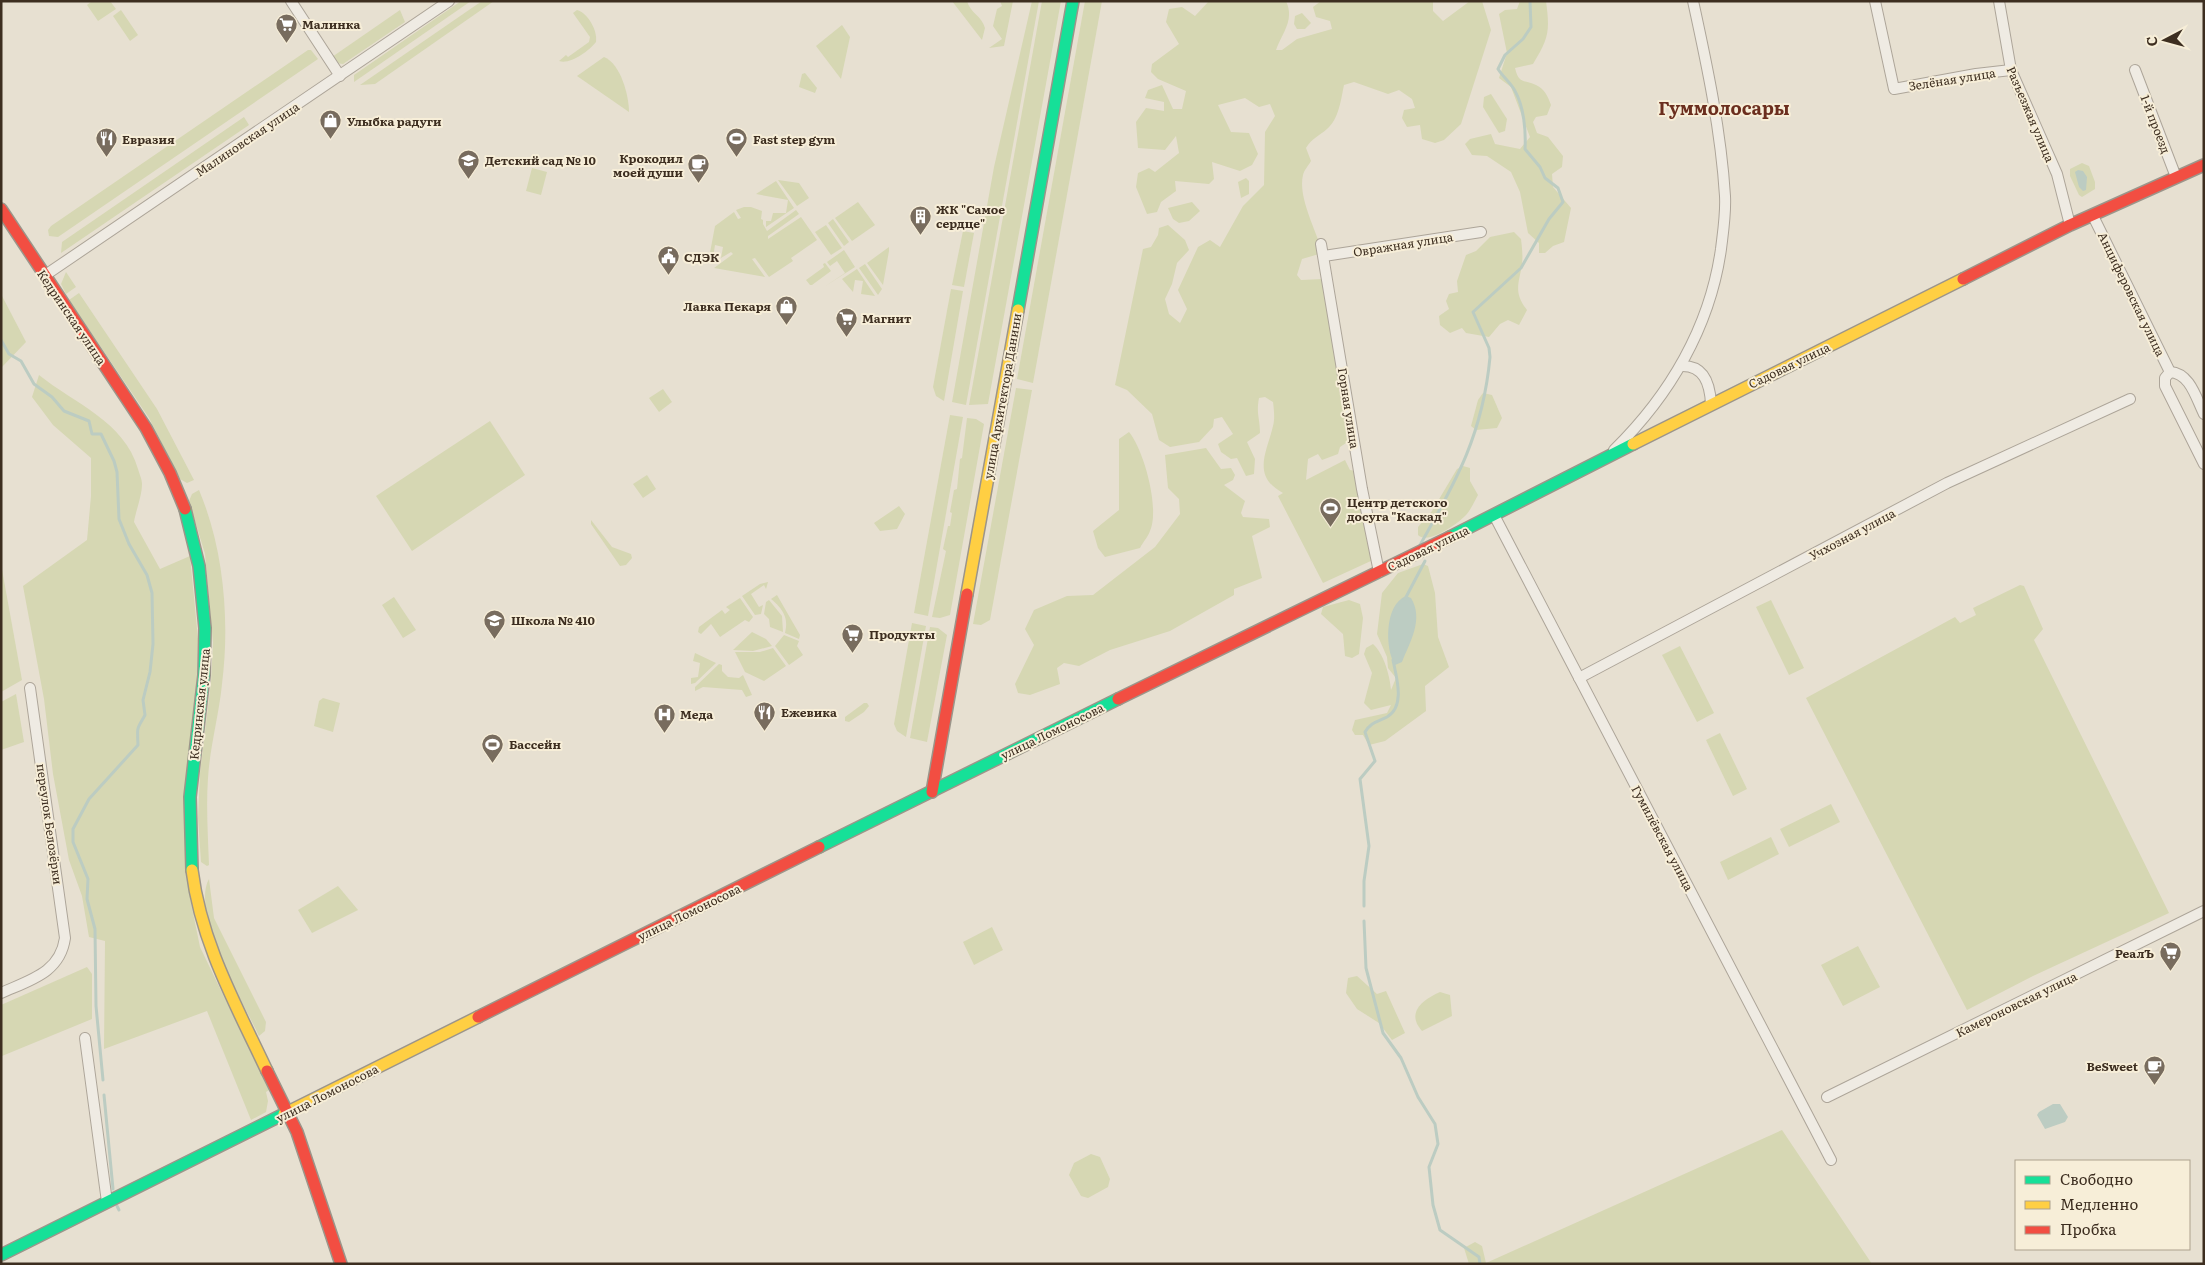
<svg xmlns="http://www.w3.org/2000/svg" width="2205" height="1265" viewBox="0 0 2205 1265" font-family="Literata,serif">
<rect width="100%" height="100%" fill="#e7e0d1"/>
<g fill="#d6d7b3">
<polygon points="92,1 110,1 116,9 98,21 87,5"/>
<polygon points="461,1 471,1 354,82 354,75"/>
<polygon points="482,1 494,1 375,84 360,85"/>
<path d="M952,1H967C970,13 982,16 985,28L982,40Z"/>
<polygon points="1000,1 1013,1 1004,46 989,48 1002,39 993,26 997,9 1002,6"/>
<polygon points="1032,1 1039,1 966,405 952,402 994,167"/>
<polygon points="1042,1 1061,1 988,404 969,405"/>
<polygon points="1085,1 1102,1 1033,383 1017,379"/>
<path d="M1209,1H1286C1295,20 1282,33 1276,50H1282L1297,39L1332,29L1330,21L1316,17L1313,7L1321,1H1433V11L1443,21L1470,1H1482L1491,30L1461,124L1444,140L1435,143L1422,139L1420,125L1407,127L1402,118L1404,110L1415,108L1412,99L1399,90L1388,94L1354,82L1344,85C1341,99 1339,119 1327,129C1319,136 1312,138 1306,148L1311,161C1309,165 1304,170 1303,175C1298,196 1314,226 1321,248L1319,254L1302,259L1297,275L1301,280L1323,279L1349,441L1340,447L1338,454L1322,460L1318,454L1308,459L1306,480L1345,460L1350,470L1356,471L1373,560L1323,583L1278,496L1283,493C1251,476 1267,452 1273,426C1275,419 1274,410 1273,402L1265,397L1259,398C1256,414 1260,418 1260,433L1247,442L1255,459L1254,474L1246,476L1237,458L1231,459L1221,452L1218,444L1233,434L1222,417L1214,419L1213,427L1199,442L1170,447L1159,440L1152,414L1127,390L1115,385L1143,249L1151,247L1158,235L1159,228L1168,225L1185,240L1189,250L1177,263L1172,284L1165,299L1169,314L1180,323L1187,309L1178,290L1198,247L1210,240L1220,247L1243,206L1264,185L1265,132L1275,116L1270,104L1259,107L1245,98L1218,105L1231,132L1249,133L1258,154L1252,165L1240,171L1212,162L1214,179L1209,184L1175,181L1176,191L1161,202L1157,212L1147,214L1136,187L1138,173L1149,168L1155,172L1179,153L1176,136L1165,150L1138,148L1136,122L1146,108L1164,111V102L1145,98L1148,90L1162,85L1173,109H1182L1186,91L1158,79L1151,72L1152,64L1179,44L1166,22L1169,9L1182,7L1195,16Z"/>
<path d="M1520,1H1546C1550,31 1549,38 1533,64L1515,68C1519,85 1524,79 1536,85C1545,89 1548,97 1551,105L1547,115L1536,117L1533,122L1537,133L1548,137L1563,156L1562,167L1552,174L1553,187L1571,208L1564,242L1553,246L1545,253H1539V243L1528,233L1520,192L1511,172L1487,156L1472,155L1465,144L1470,139L1491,134L1495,144L1520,149L1530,137L1511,87L1499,78L1507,53L1499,14L1505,10L1517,9Z"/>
<polygon points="121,10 138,35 130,41 113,16"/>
<polygon points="400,10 405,22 343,64 336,63 332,57"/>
<path d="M577,10C588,13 598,31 596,42C589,51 570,65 559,61L566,55L568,57L589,42L590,37L573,13Z"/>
<polygon points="1302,13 1311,23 1305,29 1297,29 1294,24 1295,16"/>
<polygon points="842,25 850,37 841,79 816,46"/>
<polygon points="308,50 311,50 318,59 58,237 49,236 48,230 51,226"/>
<path d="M604,57C621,64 629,96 629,112L577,76Z"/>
<polygon points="805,73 817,88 815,93 799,87 802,74"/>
<polygon points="1491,94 1507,119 1505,131 1499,133 1483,107 1484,97"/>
<polygon points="244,117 249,125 61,253 62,242"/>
<polygon points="2082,163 2089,166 2095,182 2095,189 2082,197 2079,195 2070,176 2070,169"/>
<polygon points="532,168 547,172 541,195 526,191"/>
<polygon points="1246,178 1249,181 1249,194 1241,198 1238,182"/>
<polygon points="778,180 799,183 809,198 797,206"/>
<polygon points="776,181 794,208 766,227 766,221 771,221 773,213 786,213 788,200 756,194"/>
<polygon points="858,202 875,225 852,241 835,218"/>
<polygon points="1192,202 1200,211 1189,221 1179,223 1173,219 1168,208"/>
<polygon points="744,207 751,207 762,211 761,219 763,220 763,224 767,231 796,210 799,214 768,236 768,239 801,217 817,240 791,258 793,261 769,277 755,258 752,259 765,277 714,268 733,254 731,252 721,258 723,247 715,245 713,258 716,258 715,263 711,264 709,258 715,226 734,212 738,219 741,218 736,210"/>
<polygon points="833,219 849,242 844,246 828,223"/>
<polygon points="826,225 842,248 831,255 815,232"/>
<polygon points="963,231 974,233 964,287 952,285"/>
<path d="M1514,232L1521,239C1522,247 1523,256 1522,264C1519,284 1513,292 1527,310L1519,325L1508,320L1500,324L1489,337L1466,333L1462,328L1450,333L1440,325L1439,316L1449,309L1446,301L1449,294L1458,292L1457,281L1466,255L1476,251L1490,237Z"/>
<polygon points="889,247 889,251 883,285 867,263"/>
<polygon points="844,250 855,267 824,287 845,273 837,261 830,266 827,262"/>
<polygon points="825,263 831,271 812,285 810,285 806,280 824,267 823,264"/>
<polygon points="865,264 882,289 878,295 859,268"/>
<polygon points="857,269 875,296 861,294 863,281 855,280 853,292 842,279"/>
<polygon points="66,272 76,287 66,294 61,284"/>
<polygon points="951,289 963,291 944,401 936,396 933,387"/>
<polygon points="79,293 157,409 194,480 187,483 180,479 149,418 69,300"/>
<polygon points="1,294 26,342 1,368"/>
<path d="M39,375C75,404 124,421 138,469C139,473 142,479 142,484C142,496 136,510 134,522L160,569L190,556L198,639L190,898L200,947L269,1090L266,1092L268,1101L266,1112L251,1120L207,1011L104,1049L105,941L89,937L82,896L69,860L53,774L44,699L23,586L87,540L91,496V458L53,425L32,397Z"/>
<polygon points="1016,388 1032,390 990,620 981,625 973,624"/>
<polygon points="663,389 672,402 659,412 649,398"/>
<polygon points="1483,393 1492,395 1502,418 1497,428 1476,430 1471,426 1478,400"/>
<polygon points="950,415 963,417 928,616 914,613"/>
<polygon points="967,418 976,419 984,424 950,615 940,618 932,617 946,551 943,549 948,526 950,526 952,513 950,512 954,490 957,489 960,459 962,458"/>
<polygon points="490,421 525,475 412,551 376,496"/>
<path d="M1129,432C1144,450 1160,509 1150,531C1148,537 1143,542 1140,548L1105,557L1098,548L1093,531L1119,510V439Z"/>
<polygon points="1206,448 1221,469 1231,468 1235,475 1233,480 1224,485 1245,501 1241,513 1243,517 1269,519 1270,527 1252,536 1262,578 1234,589 1234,595 1170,631 1110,650 1079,666 1064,663 1057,668 1060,684 1030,695 1018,693 1015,684 1034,645 1025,629 1034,610 1067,596 1093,595 1155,547 1180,514 1179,499 1168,488 1165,455"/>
<path d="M1463,466L1470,468V481L1478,495C1474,502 1471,510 1465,516C1457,524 1428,545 1418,535V527L1432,511L1457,469Z"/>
<polygon points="647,475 656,489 643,498 633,484"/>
<path d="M199,490C224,549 230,621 222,684C219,715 210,746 208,778C206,807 208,836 209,865L207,866L201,862L198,818L200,773L211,682L213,643L205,554L189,501L192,494Z"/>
<polygon points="899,506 905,514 897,529 880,531 874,523"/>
<polygon points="591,520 612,547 631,554 632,558 626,565 620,566 591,524"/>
<polygon points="1,564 22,680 1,692"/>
<path d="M1423,564L1428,566L1435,593L1438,637L1449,667L1425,686L1426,711L1385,741L1369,745L1363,735H1355L1352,730L1355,720L1387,713L1391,705L1371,710L1364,703L1372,673L1364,654L1366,648L1373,644C1384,654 1390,676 1391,690L1396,678L1388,668L1387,657L1377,634L1382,593L1398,573Z"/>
<polygon points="768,582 766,589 764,585 751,594 759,607 763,605 761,614 755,615 742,596 760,584"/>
<polygon points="2020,585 2024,586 2043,629 2034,640 2169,913 2033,976 1967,1010 1806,698 1955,617 1960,623 1976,615 1973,608"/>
<path d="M777,595L800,635L799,639L785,633C789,618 783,609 771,599Z"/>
<polygon points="394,597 416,630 403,638 382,605"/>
<polygon points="740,598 753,617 749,622 745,620 720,637 711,624 701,634 698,632 699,627 722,610 725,614 730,610 726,607"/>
<polygon points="769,600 782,616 783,632 770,627 769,619 764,614 766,602"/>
<polygon points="1349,600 1360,604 1363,618 1359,654 1352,658 1345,656 1343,634 1321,614 1323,607"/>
<polygon points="1771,600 1804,668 1789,675 1756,607"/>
<polygon points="912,623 926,626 906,737 897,731 894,724"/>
<polygon points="930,627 938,628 947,635 927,742 910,738"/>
<polygon points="752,632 766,639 772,646 753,651 733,650"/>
<polygon points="784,635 799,641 797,646 803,655 789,665 775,646"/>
<polygon points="1680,646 1714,713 1697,722 1662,655"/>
<polygon points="773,648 786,666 764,681 745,672 735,652 760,652"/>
<polygon points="695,653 716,663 695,683 691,684 691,678 698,677 700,663 693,661"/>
<polygon points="719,664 722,665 722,671 728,677 739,678 743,675 752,695 746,697 742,690 703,687 695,691 695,687"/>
<polygon points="16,694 24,742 1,750 1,702"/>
<polygon points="323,698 340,703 333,732 314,726 319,701"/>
<polygon points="864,703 867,703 869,706 864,712 849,722 845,721 845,717"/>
<polygon points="1720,733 1747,789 1733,796 1706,740"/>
<polygon points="1831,804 1840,822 1789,847 1780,829"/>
<polygon points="1771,837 1779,854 1728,880 1720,862"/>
<path d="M209,879L214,918L266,1022L265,1031L259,1036C244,1004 190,912 209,879Z"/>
<polygon points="338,886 358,910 312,933 298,910"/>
<polygon points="992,927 1003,950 974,965 963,942"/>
<polygon points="1858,946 1880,987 1843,1006 1821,965"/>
<polygon points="87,967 92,974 92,1019 2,1056 1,1005"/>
<polygon points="1357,976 1377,994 1386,991 1405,1033 1392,1040 1379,1023 1357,1009 1346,993 1348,978"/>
<path d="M1440,992L1450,995L1452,1016L1422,1031C1405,1012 1424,999 1440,992Z"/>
<polygon points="1782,1130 1872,1264 1469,1264 1464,1248 1475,1242 1482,1246 1486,1263"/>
<polygon points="1091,1154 1100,1157 1110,1179 1108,1187 1088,1198 1081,1196 1069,1175 1074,1163"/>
</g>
<g fill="#bcccc2">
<polygon points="2078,170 2083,171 2087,177 2086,190 2083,191 2079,187 2075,172"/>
<path d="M1406,596L1411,598C1424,619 1410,642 1402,662L1395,665C1385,649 1384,605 1406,596Z"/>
<polygon points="2053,1104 2060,1104 2068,1117 2065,1122 2045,1129 2037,1115 2039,1112"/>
</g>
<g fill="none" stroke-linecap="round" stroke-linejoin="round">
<g stroke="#bcccc2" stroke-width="3">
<path d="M1,340L9,354L21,361L34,384L52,397L64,411L89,421L92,434H101L114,461L117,472L119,519L129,544L147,575L152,593L153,644L150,672L143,700L145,715C137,730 137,725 138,745L89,799L73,829V842L88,879L87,899L95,929L96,1006L103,1080"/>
<path d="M1420,545C1457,480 1483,433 1490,357L1489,348L1473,312L1521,268L1549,219L1563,202L1558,188L1545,178L1540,167L1525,149C1526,131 1524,107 1515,91C1511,83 1503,77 1498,69L1505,55L1523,39L1531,27L1530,1"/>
<polyline points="1405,599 1425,561"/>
<path d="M1364,906V881L1369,846L1360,779L1375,761L1365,732C1371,722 1377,722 1387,717C1406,706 1396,676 1393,660"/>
<polyline points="1364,921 1366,968 1383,1033 1401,1058 1418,1097 1435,1124 1438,1144 1429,1167 1433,1205 1440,1230 1479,1257 1480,1264"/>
<polyline points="104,1095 113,1189"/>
<polyline points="117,1206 119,1210"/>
</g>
<defs>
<g id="street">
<polyline points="291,1 340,76"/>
<polyline points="1875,1 1894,89 1976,74 2011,70"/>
<polyline points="1999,1 2011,70 2057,174 2070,225"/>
<polyline points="2135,70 2176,177"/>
<polyline points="2093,216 2170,372"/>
<polyline points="1321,244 1362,489 1379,572"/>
<polyline points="1324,256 1481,232"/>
<polyline points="44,276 449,1"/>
<path d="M1681,366C1704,365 1710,384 1711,404"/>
<polyline points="2170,372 2165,378 2165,386 2204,464"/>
<path d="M2170,372C2190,373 2196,398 2204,414"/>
<path d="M1614,450C1670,395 1710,327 1721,249C1723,232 1726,214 1725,196C1721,131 1707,65 1693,1"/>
<polyline points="1494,515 1831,1160"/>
<polyline points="1579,678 1947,483 2130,399"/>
<path d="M1,993C30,980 60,973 65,938L30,688"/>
<polyline points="85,1038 107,1202"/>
<polyline points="1827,1097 2204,911"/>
</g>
<g id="fast">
<polyline points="1018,310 1073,1"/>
<polyline points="185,509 199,566 205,628 204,675 190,797 192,870"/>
<polyline points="1450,537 1633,444"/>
<polyline points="819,847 1118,699"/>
<polyline points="1,1255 284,1114"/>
</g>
<g id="slow">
<polyline points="1633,444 1963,279"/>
<polyline points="967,594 1018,310"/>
<path d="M192,870C201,943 236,1005 267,1071"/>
<polyline points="284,1114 478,1017"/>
</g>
<g id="jam">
<polyline points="1,209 146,428 170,473 185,509"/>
<polyline points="1963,279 2070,225 2204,165"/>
<polyline points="1118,699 1450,537"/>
<polyline points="932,792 967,594"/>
<polyline points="478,1017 819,847"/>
<polyline points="267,1071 297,1132 341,1264"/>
</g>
</defs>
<use href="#street" stroke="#ada599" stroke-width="12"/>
<use href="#fast" stroke="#9c958a" stroke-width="14"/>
<use href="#slow" stroke="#9c958a" stroke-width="14"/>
<use href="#jam" stroke="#9c958a" stroke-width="14"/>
<use href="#street" stroke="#efebe3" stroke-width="10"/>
<use href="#fast" stroke="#16e098" stroke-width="11"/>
<use href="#slow" stroke="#ffcf43" stroke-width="11"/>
<use href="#jam" stroke="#f24e42" stroke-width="11"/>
</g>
<defs>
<symbol id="supermarket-pin" viewBox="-11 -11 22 30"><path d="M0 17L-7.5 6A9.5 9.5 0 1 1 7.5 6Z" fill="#786c5e" stroke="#f7eed8"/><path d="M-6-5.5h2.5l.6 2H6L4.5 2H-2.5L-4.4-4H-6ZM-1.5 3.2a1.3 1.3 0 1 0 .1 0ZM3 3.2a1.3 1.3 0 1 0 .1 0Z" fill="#fff"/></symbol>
<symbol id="shop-pin" viewBox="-11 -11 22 30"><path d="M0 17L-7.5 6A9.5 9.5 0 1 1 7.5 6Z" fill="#786c5e" stroke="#f7eed8"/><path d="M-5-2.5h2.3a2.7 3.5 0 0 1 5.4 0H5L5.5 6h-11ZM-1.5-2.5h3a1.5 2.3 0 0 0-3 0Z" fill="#fff"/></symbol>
<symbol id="restaurant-pin" viewBox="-11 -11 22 30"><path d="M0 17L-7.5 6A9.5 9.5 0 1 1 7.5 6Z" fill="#786c5e" stroke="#f7eed8"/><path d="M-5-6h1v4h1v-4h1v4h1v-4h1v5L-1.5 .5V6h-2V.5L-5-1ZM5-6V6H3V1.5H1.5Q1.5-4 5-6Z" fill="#fff"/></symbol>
<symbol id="stadium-pin" viewBox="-11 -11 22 30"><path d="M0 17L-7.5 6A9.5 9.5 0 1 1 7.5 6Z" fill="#786c5e" stroke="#f7eed8"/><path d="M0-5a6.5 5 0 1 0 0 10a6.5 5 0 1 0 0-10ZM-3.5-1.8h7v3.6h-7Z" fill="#fff"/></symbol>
<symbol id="school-pin" viewBox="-11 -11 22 30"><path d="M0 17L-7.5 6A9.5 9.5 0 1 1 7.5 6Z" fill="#786c5e" stroke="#f7eed8"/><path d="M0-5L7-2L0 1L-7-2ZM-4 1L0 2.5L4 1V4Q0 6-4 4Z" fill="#fff"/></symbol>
<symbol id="cafe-pin" viewBox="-11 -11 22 30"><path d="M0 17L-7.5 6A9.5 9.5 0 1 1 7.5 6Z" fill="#786c5e" stroke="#f7eed8"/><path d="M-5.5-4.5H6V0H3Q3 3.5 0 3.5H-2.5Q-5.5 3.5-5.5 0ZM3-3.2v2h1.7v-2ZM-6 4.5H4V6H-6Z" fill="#fff"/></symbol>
<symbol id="building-pin" viewBox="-11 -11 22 30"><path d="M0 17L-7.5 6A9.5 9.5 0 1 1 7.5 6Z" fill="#786c5e" stroke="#f7eed8"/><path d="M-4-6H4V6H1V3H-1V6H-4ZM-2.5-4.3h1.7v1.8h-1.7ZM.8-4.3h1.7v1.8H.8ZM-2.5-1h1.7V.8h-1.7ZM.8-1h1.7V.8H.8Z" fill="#fff"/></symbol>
<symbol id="civic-pin" viewBox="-11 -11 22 30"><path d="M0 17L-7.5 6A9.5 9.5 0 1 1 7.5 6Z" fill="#786c5e" stroke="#f7eed8"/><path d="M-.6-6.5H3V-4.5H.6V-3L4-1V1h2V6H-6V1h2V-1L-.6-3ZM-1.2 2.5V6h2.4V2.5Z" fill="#fff"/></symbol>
<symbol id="hospital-pin" viewBox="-11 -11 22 30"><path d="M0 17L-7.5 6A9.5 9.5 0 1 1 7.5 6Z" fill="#786c5e" stroke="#f7eed8"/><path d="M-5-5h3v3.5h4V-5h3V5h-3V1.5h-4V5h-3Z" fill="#fff"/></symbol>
</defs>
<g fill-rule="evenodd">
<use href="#supermarket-pin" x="274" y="12" width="25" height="34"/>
<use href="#shop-pin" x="318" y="108" width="25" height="34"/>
<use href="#restaurant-pin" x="94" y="126" width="25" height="34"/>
<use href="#stadium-pin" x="724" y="126" width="25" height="34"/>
<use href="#school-pin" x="456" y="148" width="25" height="34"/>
<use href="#cafe-pin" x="686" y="152" width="25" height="34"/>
<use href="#building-pin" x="908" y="204" width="25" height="34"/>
<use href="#civic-pin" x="656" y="244" width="25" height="34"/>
<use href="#shop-pin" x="774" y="294" width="25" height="34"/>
<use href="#supermarket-pin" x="834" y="306" width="25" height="34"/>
<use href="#stadium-pin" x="1318" y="496" width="25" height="34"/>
<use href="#school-pin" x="482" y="608" width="25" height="34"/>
<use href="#supermarket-pin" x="840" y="622" width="25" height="34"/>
<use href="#restaurant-pin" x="752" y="700" width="25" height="34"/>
<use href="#hospital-pin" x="652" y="702" width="25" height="34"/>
<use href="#stadium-pin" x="480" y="732" width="25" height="34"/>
<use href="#supermarket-pin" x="2158" y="940" width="25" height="34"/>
<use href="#cafe-pin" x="2142" y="1054" width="25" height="34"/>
</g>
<g text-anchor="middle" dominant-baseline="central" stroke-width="4" stroke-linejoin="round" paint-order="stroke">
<g font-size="12" font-weight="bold" fill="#3d2e20" stroke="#f7eed8" text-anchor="start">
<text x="302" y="24">Малинка</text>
<text x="347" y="121">Улыбка радуги</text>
<text x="122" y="139">Евразия</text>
<text x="753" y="139">Fast step gym</text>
<text x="683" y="158" text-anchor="end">Крокодил<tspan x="683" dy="14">моей души</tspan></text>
<text x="485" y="160">Детский сад № 10</text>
<text x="936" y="209">ЖК "Самое<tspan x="936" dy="14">сердце"</tspan></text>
<text x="684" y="257">СДЭК</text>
<text x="771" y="306" text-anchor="end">Лавка Пекаря</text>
<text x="862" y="318">Магнит</text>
<text x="1347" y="502">Центр детского<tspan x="1347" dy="14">досуга "Каскад"</tspan></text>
<text x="511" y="620">Школа № 410</text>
<text x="869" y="634">Продукты</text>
<text x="781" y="712">Ежевика</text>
<text x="680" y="714">Меда</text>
<text x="509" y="744">Бассейн</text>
<text x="2154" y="953" text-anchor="end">РеалЪ</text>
<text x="2138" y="1066" text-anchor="end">BeSweet</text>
</g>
<g font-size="12" fill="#3d2e20" stroke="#f7eed8">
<text transform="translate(1952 79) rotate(-9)">Зелёная улица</text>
<text transform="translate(2031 114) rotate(67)">Разъезжая улица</text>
<text transform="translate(2156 124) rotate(69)">1-й проезд</text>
<text transform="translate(247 139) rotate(-34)">Малиновская улица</text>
<text transform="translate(1403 244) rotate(-9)">Овражная улица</text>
<text transform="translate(2132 294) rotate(64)">Анциферовская улица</text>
<text transform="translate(72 317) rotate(56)">Кедринская улица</text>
<text transform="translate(1789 365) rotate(-26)">Садовая улица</text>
<text transform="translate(1002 396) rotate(-80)">улица Архитектора Данини</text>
<text transform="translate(1349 408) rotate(81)">Горная улица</text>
<text transform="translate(1852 534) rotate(-28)">Учхозная улица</text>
<text transform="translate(1428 548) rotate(-26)">Садовая улица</text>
<text transform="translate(199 704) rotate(-84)">Кедринская улица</text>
<text transform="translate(1052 731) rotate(-26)">улица Ломоносова</text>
<text transform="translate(50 824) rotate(82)">переулок Белозёрки</text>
<text transform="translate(1663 838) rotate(62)">Гумилёвская улица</text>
<text transform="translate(689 912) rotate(-26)">улица Ломоносова</text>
<text transform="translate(2016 1004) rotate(-26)">Камероновская улица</text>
<text transform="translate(327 1093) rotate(-27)">улица Ломоносова</text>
</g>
<g font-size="18" font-weight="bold" fill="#6b2e1e" stroke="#f7eed8">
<text x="1724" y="107">Гуммолосары</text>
</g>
</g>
<rect width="2205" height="1265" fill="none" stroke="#3d2e20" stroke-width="5"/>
<rect x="2015" y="1160" width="175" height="90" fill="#f7eed8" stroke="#ada18e"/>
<rect x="2025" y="1176" width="25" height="8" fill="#16e098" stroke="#ada18e"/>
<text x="2060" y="1185" font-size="15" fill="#3d2e20">Свободно</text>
<rect x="2025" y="1201" width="25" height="8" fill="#ffcf43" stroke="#ada18e"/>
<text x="2060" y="1210" font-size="15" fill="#3d2e20">Медленно</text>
<rect x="2025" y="1226" width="25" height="8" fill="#f24e42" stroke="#ada18e"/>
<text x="2060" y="1235" font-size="15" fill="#3d2e20">Пробка</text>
<g transform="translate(2165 40) rotate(264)" stroke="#f7eed8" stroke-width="4" paint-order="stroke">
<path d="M0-4L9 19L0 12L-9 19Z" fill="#3d2e20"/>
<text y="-8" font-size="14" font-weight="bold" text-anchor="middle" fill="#3d2e20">С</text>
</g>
</svg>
